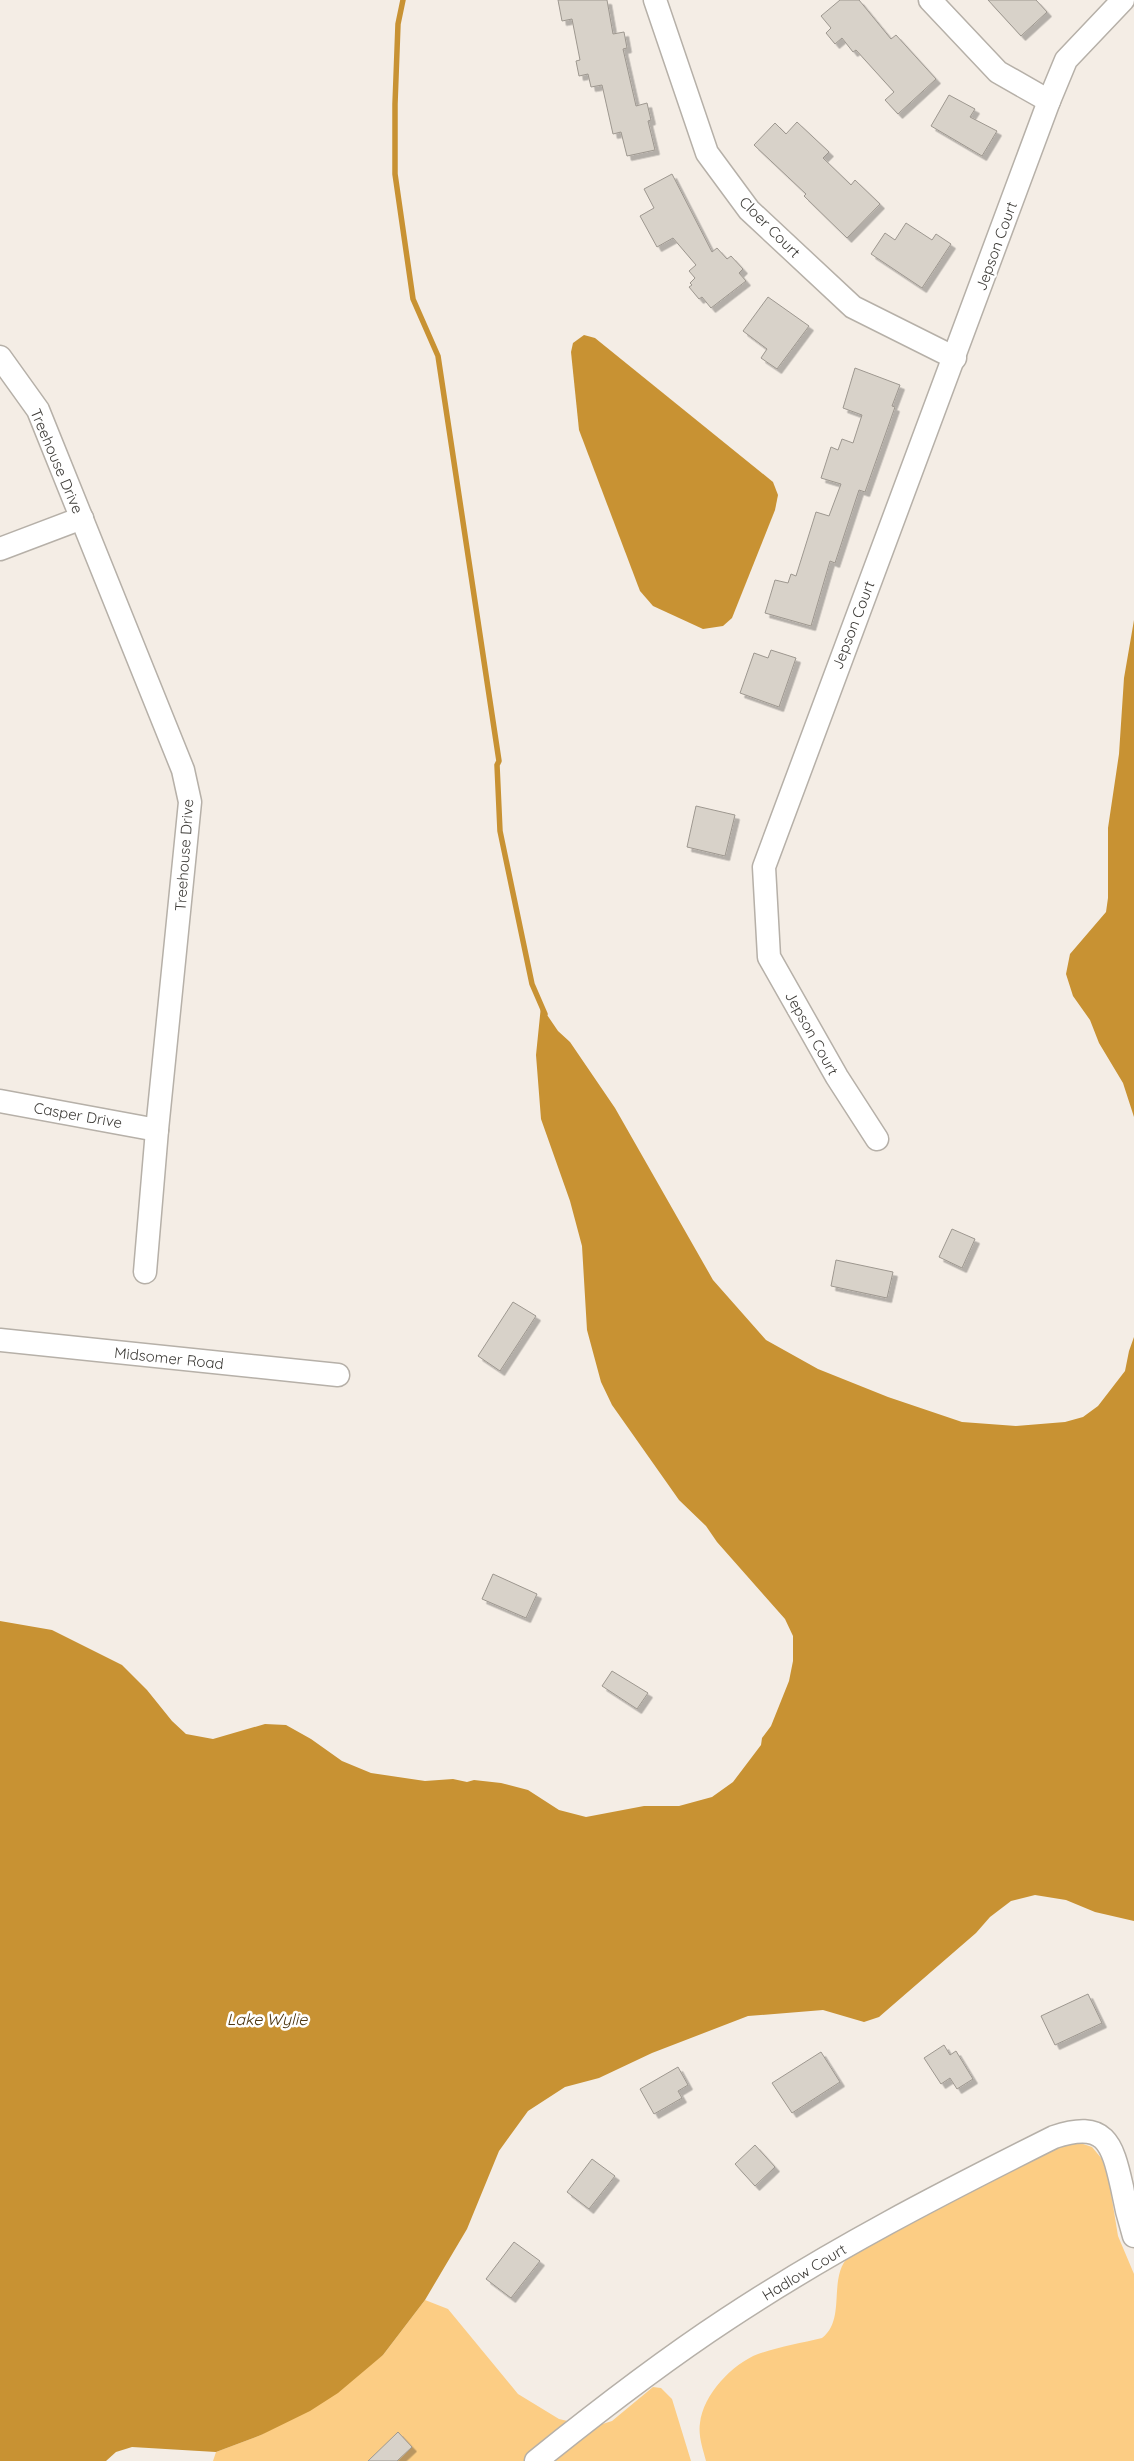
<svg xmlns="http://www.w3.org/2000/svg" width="1134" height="2461" viewBox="0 0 1134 2461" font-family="Quicksand,sans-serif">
<defs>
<filter id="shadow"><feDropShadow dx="4.5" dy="4.5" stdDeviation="0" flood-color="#0004"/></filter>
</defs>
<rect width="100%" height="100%" fill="#f4ede5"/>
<g fill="#fccd84">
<path d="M1080,2143L1092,2147L1102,2159L1109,2181L1118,2236L1134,2274V2461H706C703,2449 698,2436 700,2423C703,2395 732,2364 758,2354C778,2347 801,2343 822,2338C847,2319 827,2278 849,2256L1004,2171L1066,2145Z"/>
<polygon points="425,2300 448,2309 518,2394 559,2419 593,2427 612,2421 653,2387 661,2388 672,2399 691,2461 213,2461 216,2452 261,2435 383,2355"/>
</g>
<g fill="#c89233">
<polygon points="584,335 595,338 773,482 778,495 775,510 732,618 723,626 703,629 653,606 640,591 579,430 571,352 573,343"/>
<polygon points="1134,620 1134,1117 1123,1083 1099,1043 1090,1020 1073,996 1066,974 1070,954 1106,912 1108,898 1108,828 1119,754 1124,678"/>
<polygon points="541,1006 558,1031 570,1042 615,1108 713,1280 766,1340 818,1369 888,1397 962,1422 1016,1426 1065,1422 1083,1417 1098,1406 1125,1371 1129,1351 1134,1337 1134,1921 1095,1912 1066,1900 1035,1895 1011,1901 990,1917 976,1933 879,2017 864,2022 823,2010 748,2016 652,2053 599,2078 565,2087 528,2111 499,2151 467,2229 425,2300 383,2355 338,2393 310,2411 261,2435 216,2452 132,2447 116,2452 106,2461 0,2461 0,1621 52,1630 122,1665 147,1690 172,1721 186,1734 213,1739 265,1724 286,1725 311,1739 342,1761 371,1773 425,1781 453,1779 467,1782 474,1780 501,1783 528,1790 559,1810 586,1817 644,1806 679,1806 712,1797 733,1782 761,1745 762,1738 771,1726 789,1681 793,1661 793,1636 785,1619 717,1542 706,1526 679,1500 612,1405 601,1382 587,1330 582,1246 570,1201 541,1119 536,1055"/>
</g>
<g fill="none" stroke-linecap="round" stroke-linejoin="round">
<polyline stroke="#c89233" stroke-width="5.5" points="403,0 398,24 395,104 395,174 413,299 438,356 499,761 497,765 500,831 532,984 545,1014"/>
</g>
<g fill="#d8d2c9" stroke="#9d978f" filter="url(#shadow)">
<polygon points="558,0 607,0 613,34 624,32 627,48 623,49 636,106 647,103 651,120 648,121 655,150 627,156 621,132 613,134 602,85 591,87 588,74 579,76 576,61 580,60 572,19 562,21"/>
<polygon points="840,0 859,0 891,39 896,35 936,79 898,114 885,100 894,92 856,50 853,52 842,38 835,44 826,33 831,28 821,16"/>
<polygon points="988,0 1036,0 1047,12 1021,36"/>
<polygon points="949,95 975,109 970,117 997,131 982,156 931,126"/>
<polygon points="797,122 829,152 823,158 851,185 855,180 880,204 847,238 804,196 806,194 754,145 775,123 786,134"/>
<polygon points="672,174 712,252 717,248 727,259 731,256 743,269 739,273 746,281 711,308 702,297 699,299 689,287 692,285 690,283 695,278 689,271 696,265 673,238 657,247 640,216 654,208 644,189"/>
<polygon points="906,223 932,240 936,234 951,244 922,288 871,254 885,233 895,240"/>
<polygon points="768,297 809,326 777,369 761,358 767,349 743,331"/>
<polygon points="855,368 900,385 892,406 895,407 865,492 859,490 835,563 830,561 811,626 765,613 775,580 788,583 791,574 796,576 816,512 829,516 841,484 821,478 831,447 838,450 842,439 853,443 862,415 843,408"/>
<polygon points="771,650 796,658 779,707 740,693 754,653 768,658"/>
<polygon points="696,806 735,815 725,856 687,847"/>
<polygon points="952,1229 975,1239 962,1268 939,1257"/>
<polygon points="836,1260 893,1272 887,1298 831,1286"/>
<polygon points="513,1302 536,1316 500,1371 478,1356"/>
<polygon points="493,1574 537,1594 526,1618 482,1599"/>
<polygon points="612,1671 648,1693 637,1709 602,1686"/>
<polygon points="1088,1994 1102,2023 1055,2045 1041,2016"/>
<polygon points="944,2045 950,2055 956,2051 973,2079 957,2089 950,2078 941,2084 924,2058"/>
<polygon points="821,2052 840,2082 792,2113 772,2083"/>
<polygon points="678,2067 688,2085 678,2091 682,2098 654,2114 640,2089"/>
<polygon points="755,2145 775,2167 755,2186 735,2164"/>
<polygon points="592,2159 615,2176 589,2209 567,2192"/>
<polygon points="514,2242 540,2261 511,2298 486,2279"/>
<polygon points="398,2432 412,2447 397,2461 368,2461"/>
</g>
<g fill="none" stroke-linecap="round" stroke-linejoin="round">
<defs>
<g id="minor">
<polyline points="655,0 707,153 749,210 853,307 955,358"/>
<polyline points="930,0 998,72 1049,101"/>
<polyline points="0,357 38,410 183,770 190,802 157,1130 145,1272"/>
<polyline points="0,549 82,518"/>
<polyline points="0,1101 157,1130"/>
<polyline points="877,1139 837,1077 769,957 764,867 1049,101 1066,60 1123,0"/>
<polyline points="0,1340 338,1375"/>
<path d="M536,2461C598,2411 660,2363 727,2319C831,2250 942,2193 1054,2137C1105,2120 1112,2142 1122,2187C1125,2204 1129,2220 1134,2236"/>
</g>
</defs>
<use href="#minor" stroke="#b6b0a8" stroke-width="25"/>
<use href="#minor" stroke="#fff" stroke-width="22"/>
</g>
<g text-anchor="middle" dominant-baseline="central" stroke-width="5" stroke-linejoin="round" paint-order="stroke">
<g font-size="15" fill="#3d3b37" stroke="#fff">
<text transform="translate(770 227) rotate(45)">Cloer Court</text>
<text transform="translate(996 246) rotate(-70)">Jepson Court</text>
<text transform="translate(57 461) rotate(67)">Treehouse Drive</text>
<text transform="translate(853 625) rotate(-69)">Jepson Court</text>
<text transform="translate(184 855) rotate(-86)">Treehouse Drive</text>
<text transform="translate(812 1033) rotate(61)">Jepson Court</text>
<text transform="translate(78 1115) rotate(10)">Casper Drive</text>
<text transform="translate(169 1358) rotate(6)">Midsomer Road</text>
<text transform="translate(804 2272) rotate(-31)">Hadlow Court</text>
</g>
<g font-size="16" font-style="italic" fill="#4e3711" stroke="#fff">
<text x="267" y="2019">Lake Wylie</text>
</g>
</g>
</svg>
